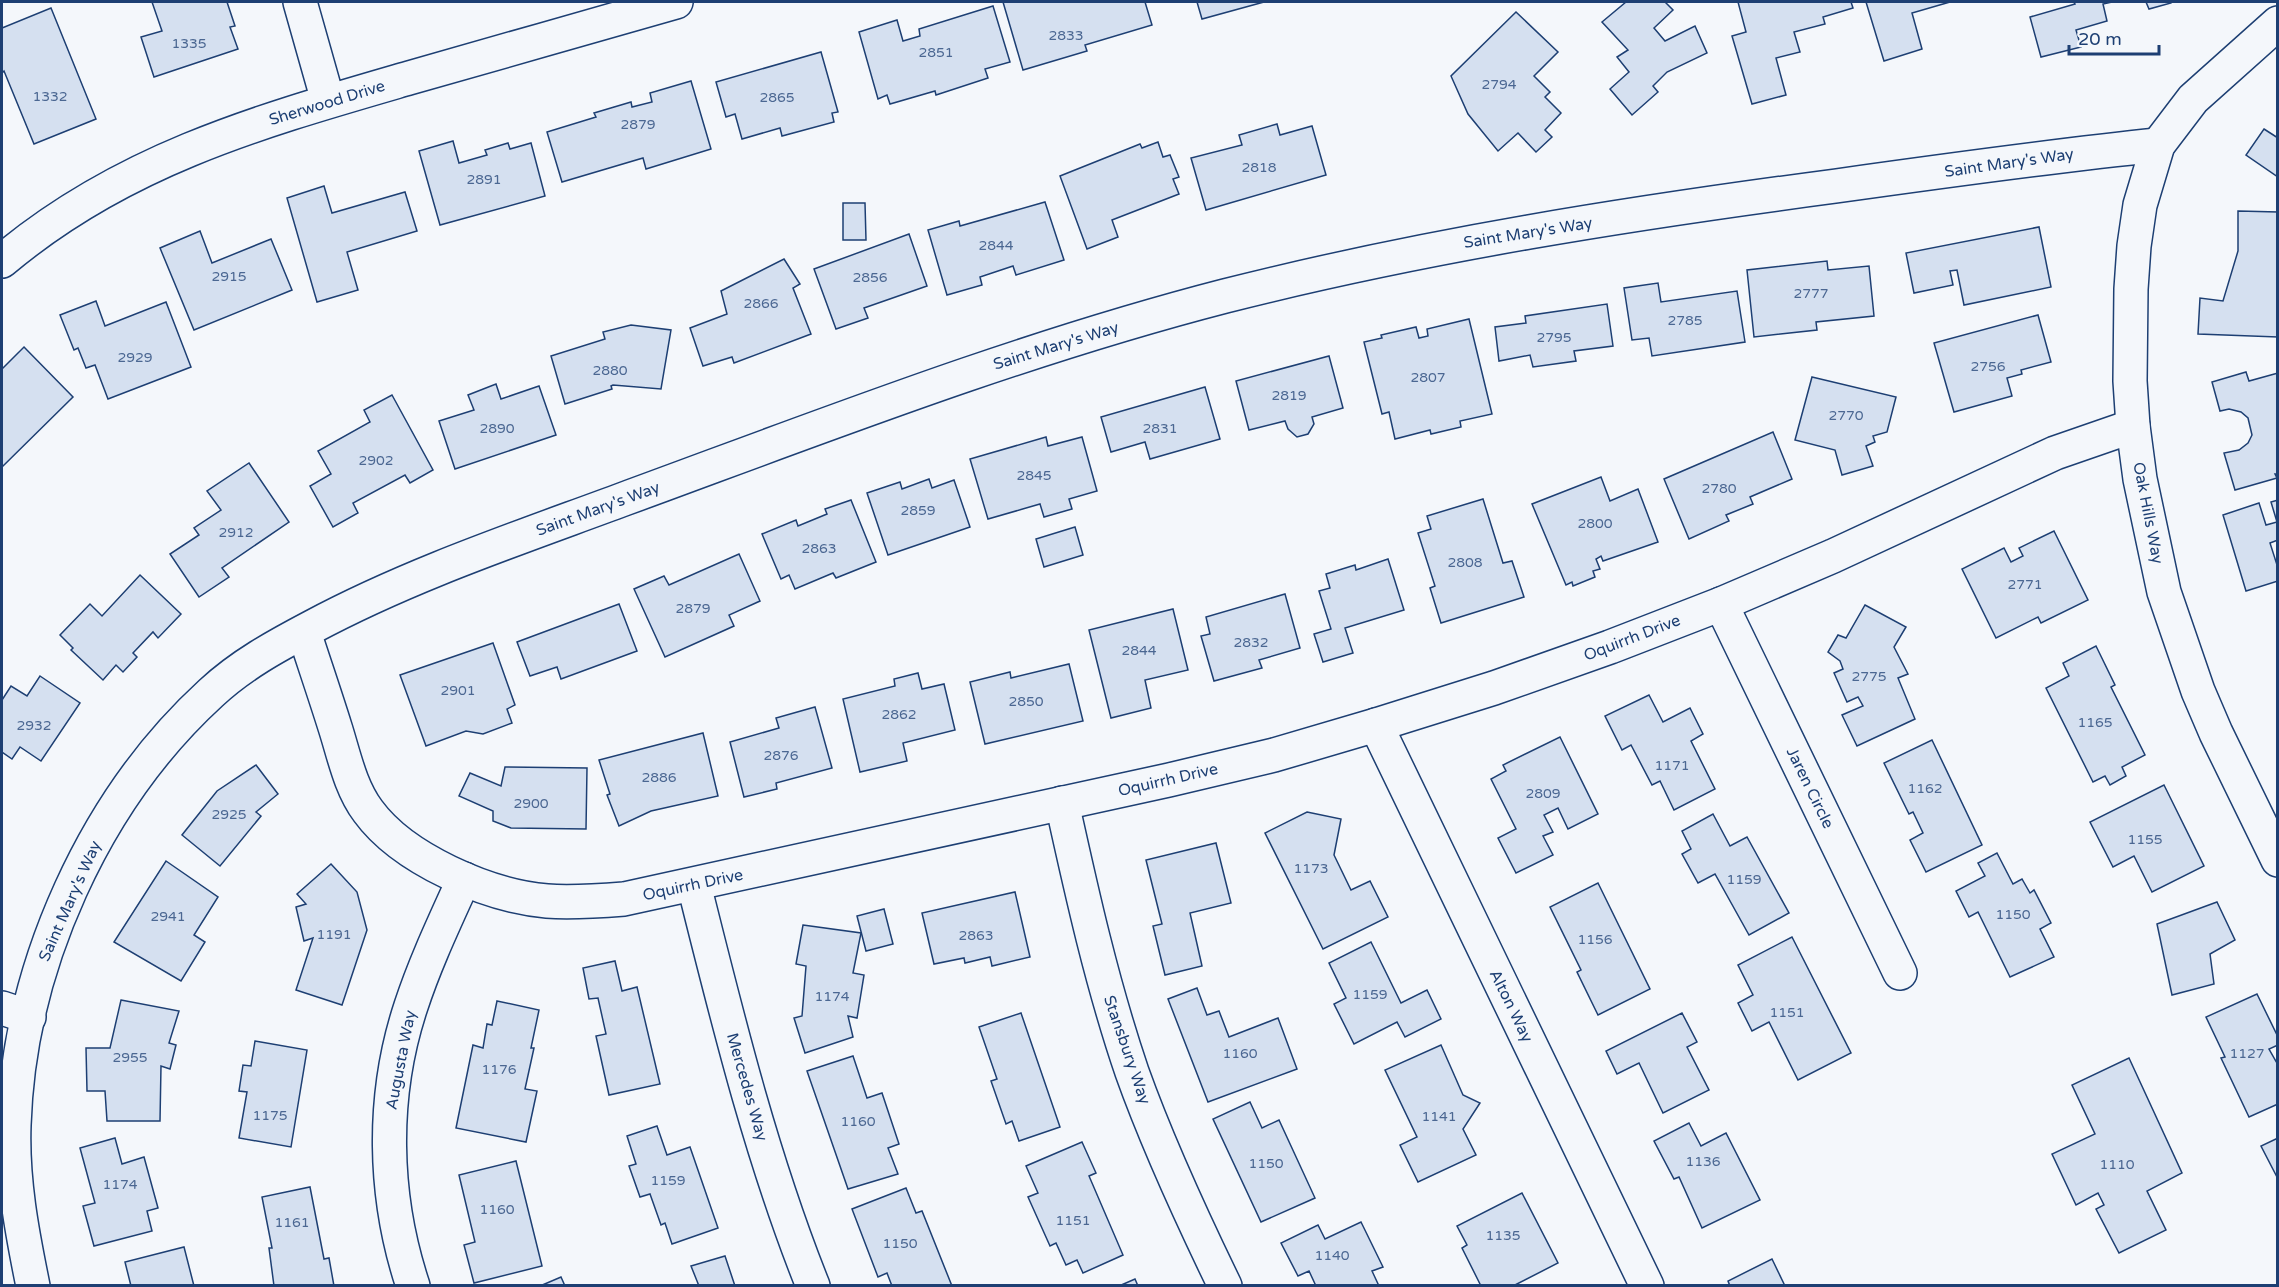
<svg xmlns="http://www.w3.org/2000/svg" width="2279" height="1287" viewBox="0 0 2279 1287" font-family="'Varela Round',sans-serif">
<rect width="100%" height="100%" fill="#f4f7fb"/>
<g fill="#d5e0f0" stroke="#1d3f73" stroke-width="1.5">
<polygon points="152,2 227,2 235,26 230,27 238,49 154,77 141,37 162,31"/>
<polygon points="1003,2 1145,2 1152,25 1085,45 1087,51 1023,70"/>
<polygon points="1197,2 1264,2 1202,19"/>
<polygon points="1626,2 1665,2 1673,10 1654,28 1665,41 1695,26 1707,53 1667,72 1653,86 1658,92 1632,115 1610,89 1629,72 1617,57 1628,50 1602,22"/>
<polygon points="1738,2 1851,2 1853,8 1823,17 1825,24 1794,32 1800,52 1776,58 1786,95 1752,104 1732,36 1746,32"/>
<polygon points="1866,2 1950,2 1912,13 1922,49 1884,61"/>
<polygon points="2074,2 2112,2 2103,4 2107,21 2076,30 2081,47 2041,57 2030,17 2075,4"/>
<polygon points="2146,2 2171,2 2171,3 2149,9"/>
<polygon points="993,6 1010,62 985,69 988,78 936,95 935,91 890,104 887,95 878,99 859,32 897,20 903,41 920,36 919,29"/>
<polygon points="51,8 96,119 34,144 4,71 2,73 2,28"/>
<polygon points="1516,12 1558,52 1534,76 1550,92 1545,97 1561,113 1545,130 1552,137 1536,152 1518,133 1498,151 1468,114 1451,76"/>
<polygon points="821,52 838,112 832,113 834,122 782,136 780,128 742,139 735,114 726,117 716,82"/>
<polygon points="691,81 711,149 646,169 643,158 562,182 547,132 596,117 594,113 631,102 632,107 652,102 650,93"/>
<polygon points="1277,124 1280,135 1312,126 1326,175 1206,210 1191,158 1242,145 1239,135"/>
<polygon points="2264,129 2278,138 2278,177 2246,155"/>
<polygon points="453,141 459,163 487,155 485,150 508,143 510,149 531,143 545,196 440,225 419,151"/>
<polygon points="1158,142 1163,157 1170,155 1179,177 1173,179 1179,194 1112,220 1118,237 1087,249 1060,176 1140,144 1142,148"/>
<polygon points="324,186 332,213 405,192 417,231 347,252 358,290 317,302 287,198"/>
<polygon points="1045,202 1064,260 1016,275 1013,266 980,277 982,285 947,295 928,230 959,221 960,226"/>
<polygon points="843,203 865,203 866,240 843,240"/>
<polygon points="2238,211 2278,212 2278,337 2198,334 2200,298 2223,301 2238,251"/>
<polygon points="2039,227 2051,287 1964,305 1957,270 1950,271 1953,285 1914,293 1906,253"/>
<polygon points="200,231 212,263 271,239 292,290 194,330 160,248"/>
<polygon points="909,234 927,286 864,308 868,318 836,329 814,269"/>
<polygon points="784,259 800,284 793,288 811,334 734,363 732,357 703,366 690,328 727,314 721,291"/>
<polygon points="1827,261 1828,270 1869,266 1874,316 1816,322 1817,330 1754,337 1747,270"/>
<polygon points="1658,283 1661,302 1737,291 1745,342 1652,356 1649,338 1632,340 1624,288"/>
<polygon points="96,301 105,326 166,302 191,367 108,399 95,365 86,368 78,348 74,350 60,315"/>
<polygon points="1607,304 1613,346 1574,351 1576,361 1533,367 1530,355 1499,361 1495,327 1526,323 1525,316"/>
<polygon points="2038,315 2051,362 2021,370 2022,374 2007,378 2012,396 1954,412 1934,343"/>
<polygon points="1469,319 1492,414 1460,421 1461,427 1431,434 1430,430 1395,439 1389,412 1382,414 1364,342 1382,338 1381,335 1416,327 1419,338 1428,336 1427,329"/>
<polygon points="631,325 671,330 661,389 613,385 611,386 612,389 565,404 551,356 605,339 603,332"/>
<polygon points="24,347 73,397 2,467 2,369"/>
<polygon points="1329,356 1343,408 1312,417 1314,424 1308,434 1297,437 1288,429 1285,421 1249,430 1236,381"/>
<polygon points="2246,372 2249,381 2278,373 2278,474 2275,474 2277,478 2235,490 2224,453 2239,450 2248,443 2252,435 2248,418 2241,412 2229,409 2220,411 2212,382"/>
<polygon points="1812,377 1896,397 1887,432 1873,436 1875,442 1866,446 1873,466 1842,475 1835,450 1795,440"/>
<polygon points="496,384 501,399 539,386 556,435 455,469 439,421 474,410 468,395"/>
<polygon points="1205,387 1220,439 1150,459 1145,442 1111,452 1101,417"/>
<polygon points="392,395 433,470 410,483 405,475 353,503 358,513 333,527 310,486 331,474 318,451 370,422 364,410"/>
<polygon points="1773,432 1792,479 1750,497 1753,504 1726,515 1729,521 1689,539 1664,479"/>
<polygon points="1046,437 1048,446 1082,437 1097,491 1069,499 1072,509 1044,517 1040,504 988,519 970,459"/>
<polygon points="249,463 289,522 222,568 229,577 199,597 170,554 199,535 194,528 221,510 207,491"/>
<polygon points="1601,477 1610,501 1638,489 1658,542 1603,561 1601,556 1596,559 1600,569 1593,571 1595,577 1573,586 1572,582 1566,585 1532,504"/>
<polygon points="929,479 932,488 954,480 970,527 888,555 867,493 900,482 902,489"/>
<polygon points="1483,499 1503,563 1512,561 1524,597 1441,623 1430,588 1435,586 1418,533 1431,529 1427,516"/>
<polygon points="851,500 876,562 836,578 833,573 795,589 789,575 781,579 762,534 796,520 798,526 827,514 825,509"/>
<polygon points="2278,500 2278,540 2270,543 2278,568 2278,581 2246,591 2223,515 2259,503 2266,525 2277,522 2271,502"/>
<polygon points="1075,527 1083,555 1044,567 1036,539"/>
<polygon points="2054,531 2088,600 2041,623 2038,617 1996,638 1962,569 2004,548 2011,562 2023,556 2019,548"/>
<polygon points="739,554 760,601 729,615 734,626 665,657 634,589 664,576 669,585"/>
<polygon points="1388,559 1404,610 1345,628 1353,653 1323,662 1314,634 1331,629 1319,591 1330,588 1326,574 1355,565 1356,570"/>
<polygon points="140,575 181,614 158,638 153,632 133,653 137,657 123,672 116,665 103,680 71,650 73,648 60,635 90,604 102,616"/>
<polygon points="1285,594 1300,648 1259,660 1262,668 1214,681 1201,636 1210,634 1206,617"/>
<polygon points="619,604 637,651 561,679 557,667 530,676 517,642"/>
<polygon points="1865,605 1906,627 1894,647 1908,674 1898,678 1915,719 1857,746 1842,715 1863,706 1858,697 1847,702 1834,673 1843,669 1840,661 1828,652 1838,635 1846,638"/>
<polygon points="1173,609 1188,670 1145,680 1151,708 1111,718 1089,630"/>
<polygon points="493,643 515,705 507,709 512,723 483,734 466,731 426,746 400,675"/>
<polygon points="2096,646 2115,685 2111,687 2145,755 2122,767 2126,776 2110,785 2105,776 2093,782 2046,688 2069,676 2063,663"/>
<polygon points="1069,664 1083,721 985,744 970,682 1010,672 1011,678"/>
<polygon points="918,673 922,689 944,684 955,730 903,743 907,761 860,772 843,699 895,686 894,679"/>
<polygon points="40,676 80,703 41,761 20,747 12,759 2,752 2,700 11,686 27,696"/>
<polygon points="1649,695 1663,722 1690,708 1703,734 1691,741 1715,789 1674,810 1660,781 1652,785 1631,745 1622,750 1605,716"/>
<polygon points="815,707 832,768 776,783 777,789 744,797 730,742 779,728 776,718"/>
<polygon points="703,733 718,796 651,811 619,826 607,795 610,794 599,760"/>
<polygon points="1560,737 1598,814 1568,829 1558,808 1544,815 1553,832 1543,836 1553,855 1516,873 1498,838 1516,829 1491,779 1506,771 1503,765"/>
<polygon points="1932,740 1982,845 1926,872 1910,840 1923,833 1913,812 1909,814 1884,763"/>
<polygon points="256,765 278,794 256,812 261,816 220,866 182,835 217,791"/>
<polygon points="505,767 587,768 586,829 511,828 493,821 493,811 459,796 470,773 501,786"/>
<polygon points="2164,785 2204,866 2152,892 2134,856 2113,867 2090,822"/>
<polygon points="1307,812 1341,819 1334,855 1351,890 1370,881 1388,917 1323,949 1265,833"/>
<polygon points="1713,814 1730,846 1747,837 1789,913 1749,935 1715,874 1698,883 1682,854 1691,849 1682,831"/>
<polygon points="1216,843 1231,903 1190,913 1202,966 1165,975 1153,926 1162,924 1146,860"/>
<polygon points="1997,853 2013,884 2022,879 2030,893 2034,890 2051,923 2040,929 2054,957 2010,977 1978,912 1969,917 1956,891 1985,876 1978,863"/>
<polygon points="166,861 218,897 194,935 205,942 181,981 114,942"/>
<polygon points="331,864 357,892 367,930 342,1005 296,990 313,938 304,941 296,907 306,904 297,894"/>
<polygon points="1598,883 1650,989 1598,1015 1577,972 1581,970 1550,907"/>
<polygon points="1015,892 1030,957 992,966 990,957 965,963 964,958 934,964 922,913"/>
<polygon points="2217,902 2235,940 2210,954 2214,984 2172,995 2157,924"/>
<polygon points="884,909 893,944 866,951 857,916"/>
<polygon points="803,925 861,933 853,973 864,975 857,1018 848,1016 853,1037 805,1053 794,1018 802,1016 806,966 796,964"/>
<polygon points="1792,937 1851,1053 1798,1080 1769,1022 1752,1031 1738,1003 1753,995 1738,965"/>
<polygon points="1371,942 1401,1003 1427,990 1441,1019 1405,1037 1397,1022 1354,1044 1334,1004 1346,998 1329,963"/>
<polygon points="615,961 622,991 637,987 660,1084 609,1095 596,1036 606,1034 598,998 589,999 583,968"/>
<polygon points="1197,988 1207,1015 1219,1011 1229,1037 1278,1018 1297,1069 1208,1102 1168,999"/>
<polygon points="2257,994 2278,1037 2278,1045 2269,1049 2278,1065 2278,1104 2249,1117 2221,1058 2225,1057 2206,1017"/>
<polygon points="121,1000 179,1011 169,1043 176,1045 170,1069 161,1066 160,1121 107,1121 105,1091 87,1091 86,1048 110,1048"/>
<polygon points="497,1001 539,1010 531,1048 534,1048 525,1089 537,1091 526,1142 456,1128 473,1045 483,1048 487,1024 492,1025"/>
<polygon points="1021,1013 1060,1127 1019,1141 1012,1121 1006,1124 991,1081 997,1079 979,1027"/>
<polygon points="1682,1013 1697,1042 1687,1047 1709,1090 1663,1113 1639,1063 1617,1074 1606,1051"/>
<polygon points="255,1041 307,1050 291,1147 239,1138 247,1092 239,1091 243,1065 251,1066"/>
<polygon points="1441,1045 1463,1095 1480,1103 1463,1129 1476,1155 1418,1182 1400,1145 1417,1137 1385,1070"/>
<polygon points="853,1056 867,1098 882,1093 899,1144 888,1148 898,1174 848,1189 807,1071"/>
<polygon points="2129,1058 2182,1173 2147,1191 2166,1230 2119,1253 2096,1209 2104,1205 2098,1193 2076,1205 2052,1154 2095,1134 2072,1085"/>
<polygon points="1250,1102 1262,1128 1279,1120 1315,1198 1261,1222 1213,1119"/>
<polygon points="1689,1123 1701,1146 1726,1133 1760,1200 1702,1228 1679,1177 1674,1179 1654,1141"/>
<polygon points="657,1126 667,1155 690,1147 718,1228 672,1244 665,1223 661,1225 650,1194 640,1197 629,1166 636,1164 627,1136"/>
<polygon points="115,1138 122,1164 144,1157 158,1208 147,1211 152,1231 94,1246 83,1206 95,1203 80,1148"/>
<polygon points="2278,1138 2278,1179 2261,1146"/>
<polygon points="1082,1142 1096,1173 1089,1176 1123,1255 1083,1273 1077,1260 1066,1265 1056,1243 1050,1246 1028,1197 1038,1193 1026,1166"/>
<polygon points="516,1161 542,1266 474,1283 464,1245 475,1242 459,1175"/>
<polygon points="310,1187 324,1259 329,1258 334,1286 274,1286 269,1248 272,1248 262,1197"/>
<polygon points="906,1188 916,1213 922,1211 952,1286 892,1286 887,1273 878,1277 852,1209"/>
<polygon points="1522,1193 1558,1263 1513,1286 1481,1286 1462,1248 1467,1245 1457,1226"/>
<polygon points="1361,1222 1383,1267 1372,1271 1379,1286 1316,1286 1309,1271 1298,1276 1281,1243 1318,1225 1325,1239"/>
<polygon points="184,1247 194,1286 131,1286 125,1262"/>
<polygon points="725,1256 735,1286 699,1286 691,1266"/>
<polygon points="1772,1259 1785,1286 1730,1286 1728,1281"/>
<polygon points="561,1277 565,1286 540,1286"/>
<polygon points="1135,1279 1138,1286 1119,1286"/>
</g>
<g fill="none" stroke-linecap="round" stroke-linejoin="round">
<defs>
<g id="minor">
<polyline points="300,2 328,101"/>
<polyline points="2278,23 2193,99 2158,145 2140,205 2134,246 2131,289 2130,381 2133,426 2140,479 2164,592 2198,691 2216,733 2278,860"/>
<path d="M2,261C123,159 261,121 409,78C498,53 587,27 676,2"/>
<polyline points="1721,604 1900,973"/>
<path d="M304,632C314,663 325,695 335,727C344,755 350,787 368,811C403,859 488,896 547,901C572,903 598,901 624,899L1169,780L1274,755L1376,725L1494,688L1610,647L1721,604L1833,556L2055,453L2133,426"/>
<polyline points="1376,725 1647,1286"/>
<path d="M1062,803C1082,894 1102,984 1132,1072C1158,1145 1191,1216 1225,1286"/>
<path d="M694,885C728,1021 761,1156 813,1286"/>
<polyline points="2,1008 29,1017"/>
<path d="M33,1286C22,1232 12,1180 14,1125C19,967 94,800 211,693C241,665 276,646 312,627C411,574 519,538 624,499C823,426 1020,349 1225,296C1426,245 1631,213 1836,186C1943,171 2050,156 2158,145"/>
<path d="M413,1286C383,1196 381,1096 411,1006C425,963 445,921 464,879"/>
</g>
</defs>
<use href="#minor" stroke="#1d3f73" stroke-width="36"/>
<use href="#minor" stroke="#f4f7fb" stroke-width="33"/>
</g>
<g text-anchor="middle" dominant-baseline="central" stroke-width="4.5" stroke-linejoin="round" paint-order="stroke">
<g font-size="14" fill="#4b6792">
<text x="1066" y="35">2833</text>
<text x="189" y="43">1335</text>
<text x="936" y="52">2851</text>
<text x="1499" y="84">2794</text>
<text x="50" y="96">1332</text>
<text x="777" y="97">2865</text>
<text x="638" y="124">2879</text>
<text x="1259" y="167">2818</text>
<text x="484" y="179">2891</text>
<text x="996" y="245">2844</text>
<text x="229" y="276">2915</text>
<text x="870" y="277">2856</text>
<text x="1811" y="293">2777</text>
<text x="761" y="303">2866</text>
<text x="1685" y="320">2785</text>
<text x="1554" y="337">2795</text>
<text x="135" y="357">2929</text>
<text x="1988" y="366">2756</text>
<text x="610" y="370">2880</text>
<text x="1428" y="377">2807</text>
<text x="1289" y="395">2819</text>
<text x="1846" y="415">2770</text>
<text x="497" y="428">2890</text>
<text x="1160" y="428">2831</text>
<text x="376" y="460">2902</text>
<text x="1034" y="475">2845</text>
<text x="1719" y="488">2780</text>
<text x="918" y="510">2859</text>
<text x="1595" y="523">2800</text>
<text x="236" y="532">2912</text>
<text x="819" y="548">2863</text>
<text x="1465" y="562">2808</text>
<text x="2025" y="584">2771</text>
<text x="693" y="608">2879</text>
<text x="1251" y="642">2832</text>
<text x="1139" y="650">2844</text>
<text x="1869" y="676">2775</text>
<text x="458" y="690">2901</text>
<text x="1026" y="701">2850</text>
<text x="899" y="714">2862</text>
<text x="2095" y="722">1165</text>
<text x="34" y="725">2932</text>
<text x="781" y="755">2876</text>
<text x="1672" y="765">1171</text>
<text x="659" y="777">2886</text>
<text x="1925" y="788">1162</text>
<text x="1543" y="793">2809</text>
<text x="531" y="803">2900</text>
<text x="229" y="814">2925</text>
<text x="2145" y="839">1155</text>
<text x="1311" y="868">1173</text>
<text x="1744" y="879">1159</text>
<text x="2013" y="914">1150</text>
<text x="168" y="916">2941</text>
<text x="334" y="934">1191</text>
<text x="976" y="935">2863</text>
<text x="1595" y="939">1156</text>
<text x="1370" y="994">1159</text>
<text x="832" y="996">1174</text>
<text x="1787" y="1012">1151</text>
<text x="1240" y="1053">1160</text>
<text x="2247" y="1053">1127</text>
<text x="130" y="1057">2955</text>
<text x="499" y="1069">1176</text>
<text x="270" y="1115">1175</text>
<text x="1439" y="1116">1141</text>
<text x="858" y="1121">1160</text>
<text x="1703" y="1161">1136</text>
<text x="1266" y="1163">1150</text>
<text x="2117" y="1164">1110</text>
<text x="668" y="1180">1159</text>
<text x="120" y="1184">1174</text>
<text x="497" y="1209">1160</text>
<text x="1073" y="1220">1151</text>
<text x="292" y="1222">1161</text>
<text x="1503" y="1235">1135</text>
<text x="900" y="1243">1150</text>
<text x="1332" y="1255">1140</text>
</g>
<g font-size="16" fill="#1d3f73" stroke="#f4f7fb">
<text transform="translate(327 103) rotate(-17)">Sherwood Drive</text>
<text transform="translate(2009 163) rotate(-8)">Saint Mary's Way</text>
<text transform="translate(1528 233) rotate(-9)">Saint Mary's Way</text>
<text transform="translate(1056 346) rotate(-17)">Saint Mary's Way</text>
<text transform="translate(598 509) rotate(-20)">Saint Mary's Way</text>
<text transform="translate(2148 513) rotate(79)">Oak Hills Way</text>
<text transform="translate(1632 638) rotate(-21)">Oquirrh Drive</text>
<text transform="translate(1168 780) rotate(-13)">Oquirrh Drive</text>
<text transform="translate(1810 788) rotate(64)">Jaren Circle</text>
<text transform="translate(693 885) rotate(-12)">Oquirrh Drive</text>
<text transform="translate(70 901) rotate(-66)">Saint Mary's Way</text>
<text transform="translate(1511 1006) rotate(64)">Alton Way</text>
<text transform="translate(1127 1050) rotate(71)">Stansbury Way</text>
<text transform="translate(401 1060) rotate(-79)">Augusta Way</text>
<text transform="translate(747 1087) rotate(74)">Mercedes Way</text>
</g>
</g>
<rect width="2279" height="1287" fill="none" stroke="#1d3f73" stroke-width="6"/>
<path d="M2069 45v9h90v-9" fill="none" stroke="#1d3f73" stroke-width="3"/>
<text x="2078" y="45" font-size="18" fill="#1d3f73" stroke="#f4f7fb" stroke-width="4.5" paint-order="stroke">20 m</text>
</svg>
